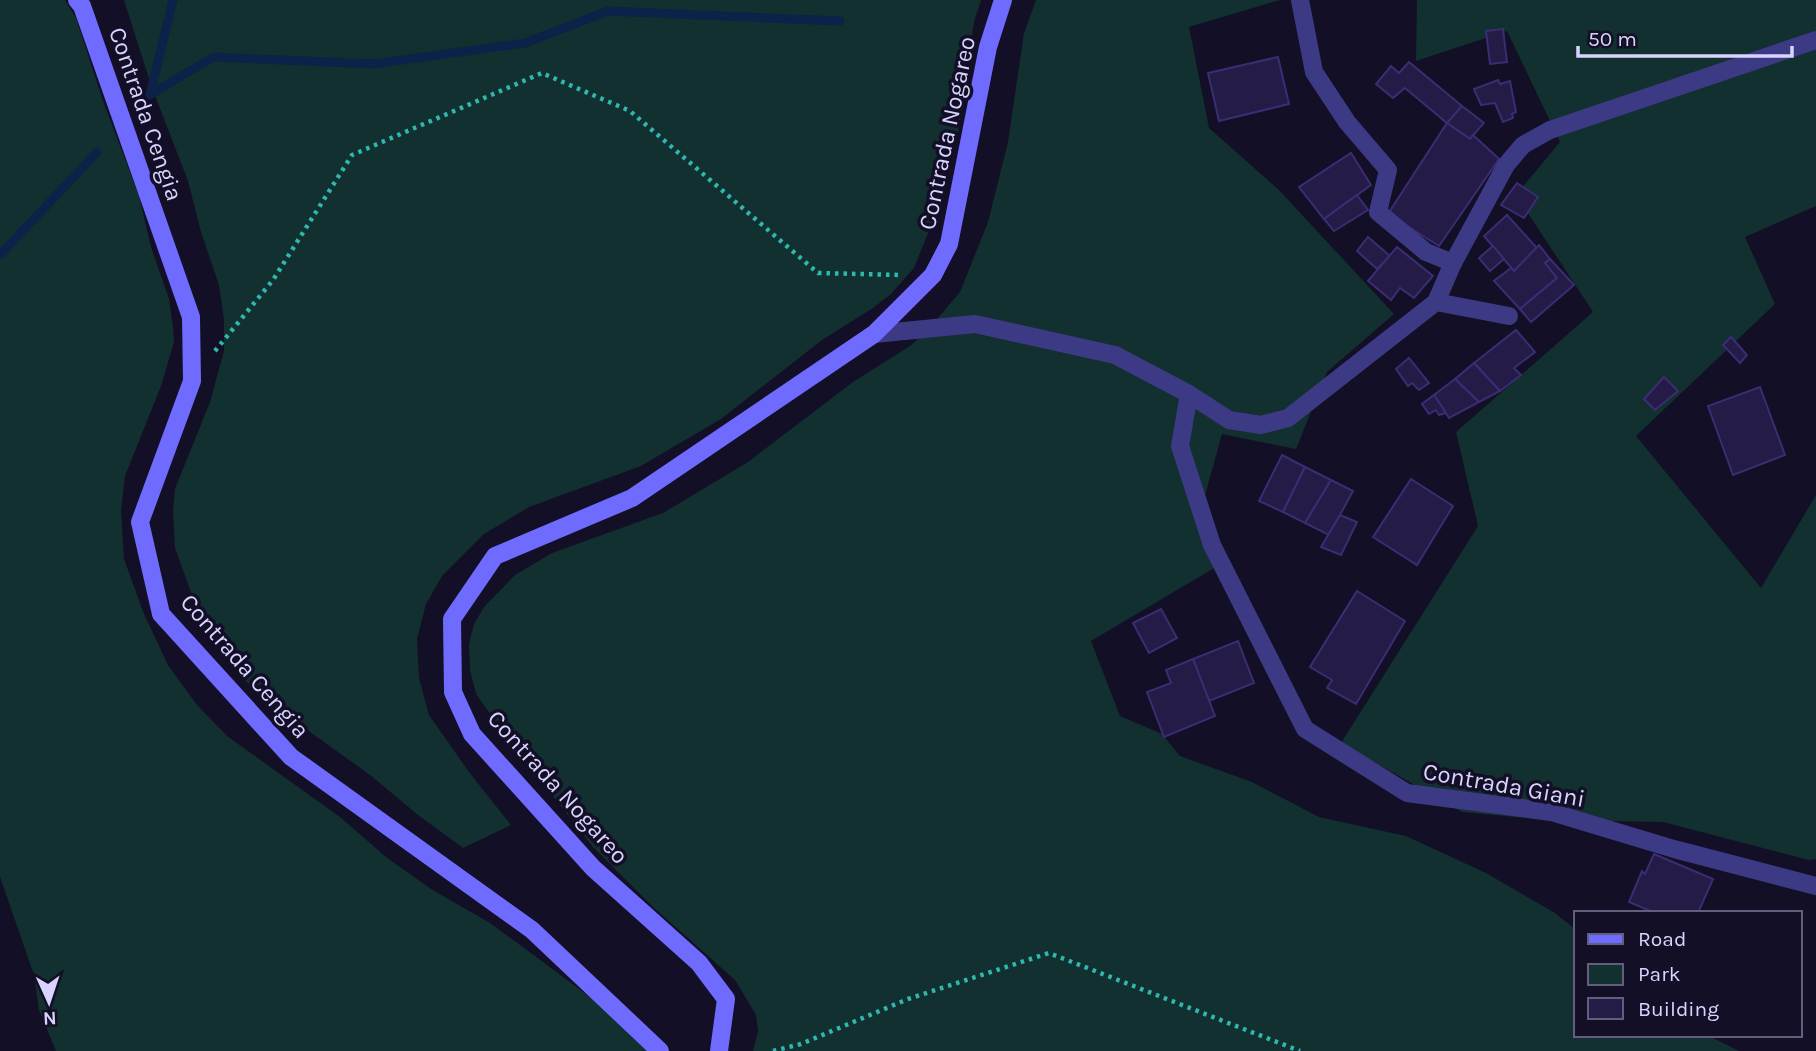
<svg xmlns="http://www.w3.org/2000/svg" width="1816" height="1051" viewBox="0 0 1816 1051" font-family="Karla,sans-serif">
<rect width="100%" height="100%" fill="#130f26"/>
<g fill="#12302f">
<polygon points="0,0 65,0 76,18 103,101 139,196 151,247 169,299 173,327 174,342 161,386 125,476 121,510 124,559 144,614 168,665 197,705 227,736 340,817 386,857 431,889 490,923 535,956 602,1006 653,1051 56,1051 39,1010 34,975 0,877"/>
<polygon points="124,0 981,0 974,22 958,133 939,206 914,268 891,294 873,308 822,340 721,419 641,466 529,507 484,534 442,576 426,604 417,639 419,678 429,715 469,772 511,825 463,848 418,815 370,775 260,696 237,672 213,640 192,595 175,548 173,511 175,489 210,402 224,351 224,320 219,285 201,232 188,181 151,85"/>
<polygon points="1036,0 1280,0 1189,27 1209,128 1278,189 1394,314 1327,372 1296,449 1222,434 1204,499 1226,561 1091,641 1120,716 1162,734 1180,756 1252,782 1319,817 1406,836 1486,873 1555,913 1576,930 1576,1035 1707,1035 1739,1051 753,1051 758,1031 756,1015 735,980 653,907 593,847 510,742 476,694 470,670 469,644 474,624 484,607 515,575 552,553 663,513 748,462 853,382 910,346 927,331 960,292 988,222 1008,142 1024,33"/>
<polygon points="1417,0 1816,0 1816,206 1745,237 1775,304 1636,436 1761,588 1816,495 1816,859 1809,860 1663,822 1547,820 1462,812 1341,743 1478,526 1456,432 1593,312 1516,195 1560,142 1507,31 1416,61"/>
</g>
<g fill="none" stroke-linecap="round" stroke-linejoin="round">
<g stroke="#0c2248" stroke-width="9">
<polyline points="150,95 213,57 373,64 525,43 608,11 840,21"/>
<polyline points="150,95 173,0"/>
<polyline points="0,255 97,152"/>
</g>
</g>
<g fill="#241b47" stroke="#3b2d73" stroke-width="2">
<polygon points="1503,29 1507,62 1490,64 1486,31"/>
<polygon points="1278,57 1289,104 1219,121 1208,73"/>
<polygon points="1409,62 1462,106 1447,123 1405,88 1393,98 1376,84 1391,66 1399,73"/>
<polygon points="1498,80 1500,84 1510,81 1516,112 1512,114 1513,118 1503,122 1495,103 1481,105 1474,89"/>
<polygon points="1462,106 1484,123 1470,139 1447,123"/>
<polygon points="1447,123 1470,139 1473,135 1499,159 1439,246 1388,214"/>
<polygon points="1351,153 1371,185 1324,219 1299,187"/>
<polygon points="1517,183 1538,197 1524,218 1501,205"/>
<polygon points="1357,195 1368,210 1334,231 1324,219"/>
<polygon points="1507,215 1537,248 1514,271 1484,236"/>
<polygon points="1368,237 1390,256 1377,269 1357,251"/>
<polygon points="1539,245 1550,259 1545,263 1557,278 1520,309 1494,281 1511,268 1514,271"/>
<polygon points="1493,246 1504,259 1490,271 1479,258"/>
<polygon points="1397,247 1433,276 1414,298 1400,288 1391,300 1368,281"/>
<polygon points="1550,259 1574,285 1531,322 1520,309 1557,278 1545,263"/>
<polygon points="1516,330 1535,352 1514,368 1521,375 1500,391 1474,363"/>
<polygon points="1731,337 1747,355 1740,363 1723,345"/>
<polygon points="1409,358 1429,383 1419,390 1412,383 1408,386 1396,369"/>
<polygon points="1474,363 1500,391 1479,402 1455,379"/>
<polygon points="1664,377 1678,391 1655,410 1644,399"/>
<polygon points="1455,379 1479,402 1449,418 1434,395"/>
<polygon points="1760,387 1785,455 1733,475 1708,406"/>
<polygon points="1434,395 1446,413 1439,415 1436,410 1429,414 1422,404"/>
<polygon points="1282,455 1305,467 1283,512 1259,501"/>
<polygon points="1305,467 1331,480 1305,523 1283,512"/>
<polygon points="1411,479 1453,506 1417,565 1373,537"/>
<polygon points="1331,480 1353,491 1329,535 1305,523"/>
<polygon points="1340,515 1357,522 1341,555 1321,547"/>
<polygon points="1357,591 1405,621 1356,704 1327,688 1332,680 1310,667"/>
<polygon points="1161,609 1177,638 1149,653 1133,623"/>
<polygon points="1238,641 1254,683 1209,701 1193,659"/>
<polygon points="1193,659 1215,716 1164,737 1147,692 1171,683 1166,670"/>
<polygon points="1654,854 1713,879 1698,913 1655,913 1629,902 1642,871 1645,874"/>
</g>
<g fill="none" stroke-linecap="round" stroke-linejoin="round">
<g stroke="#2fb8b0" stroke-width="4.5" stroke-dasharray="3.5 5" stroke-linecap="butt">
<polyline points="215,351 273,280 352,155 542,73 630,111 818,273 901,275"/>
<polyline points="773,1051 801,1044 908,999 1049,953 1300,1051"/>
</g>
<g stroke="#3d3a85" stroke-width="18">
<polyline points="1300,0 1314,72 1347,122 1388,170 1378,212 1426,252 1453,263"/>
<polyline points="1436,302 1509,316"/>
<polyline points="874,334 975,324 1115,355 1189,394 1229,420 1261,425 1288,418 1436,302 1453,263 1506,165 1523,145 1550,130 1816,40"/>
<polyline points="1189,394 1180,446 1212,545 1305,729 1407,793 1551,812 1674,849 1816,886"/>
</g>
<g stroke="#6f6bff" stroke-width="18">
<polyline points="77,0 82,6 191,317 192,381 140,522 161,614 291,757 532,930 660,1051"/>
<polyline points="719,1051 726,999 699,963 593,868 472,734 453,692 452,619 495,556 632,498 874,334 933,275 949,244 988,47 1003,0"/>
</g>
</g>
<g text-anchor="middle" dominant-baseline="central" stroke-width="7" stroke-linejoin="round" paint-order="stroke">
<g font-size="24" fill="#d9d4ff" stroke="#130f26">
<text transform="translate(146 114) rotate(71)">Contrada Cengia</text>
<text transform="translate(947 133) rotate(-78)">Contrada Nogareo</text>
<text transform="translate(245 666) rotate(49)">Contrada Cengia</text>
<text transform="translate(1504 785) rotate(10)">Contrada Giani</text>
<text transform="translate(558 787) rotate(48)">Contrada Nogareo</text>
</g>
</g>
<rect x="1574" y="911" width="228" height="126" fill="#130f26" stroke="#625e7d" stroke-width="2"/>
<rect x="1588" y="934" width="35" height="10" fill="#6f6bff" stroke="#625e7d" stroke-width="2"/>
<text x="1638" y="946" font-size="21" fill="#d9d4ff">Road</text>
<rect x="1588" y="964" width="35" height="21" fill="#12302f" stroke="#625e7d" stroke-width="2"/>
<text x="1638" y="981" font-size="21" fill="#d9d4ff">Park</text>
<rect x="1588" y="998" width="35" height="21" fill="#241b47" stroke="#625e7d" stroke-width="2"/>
<text x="1638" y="1016" font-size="21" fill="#d9d4ff">Building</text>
<g transform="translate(49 1002) rotate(177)" stroke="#130f26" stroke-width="5" paint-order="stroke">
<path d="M0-5L12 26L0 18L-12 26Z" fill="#d9d4ff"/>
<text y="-10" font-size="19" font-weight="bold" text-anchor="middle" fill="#d9d4ff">N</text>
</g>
<path d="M1578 46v10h214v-10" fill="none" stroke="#d9d4ff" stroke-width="3.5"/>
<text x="1588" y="46" font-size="21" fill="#d9d4ff" stroke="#130f26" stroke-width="5" paint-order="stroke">50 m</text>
</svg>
